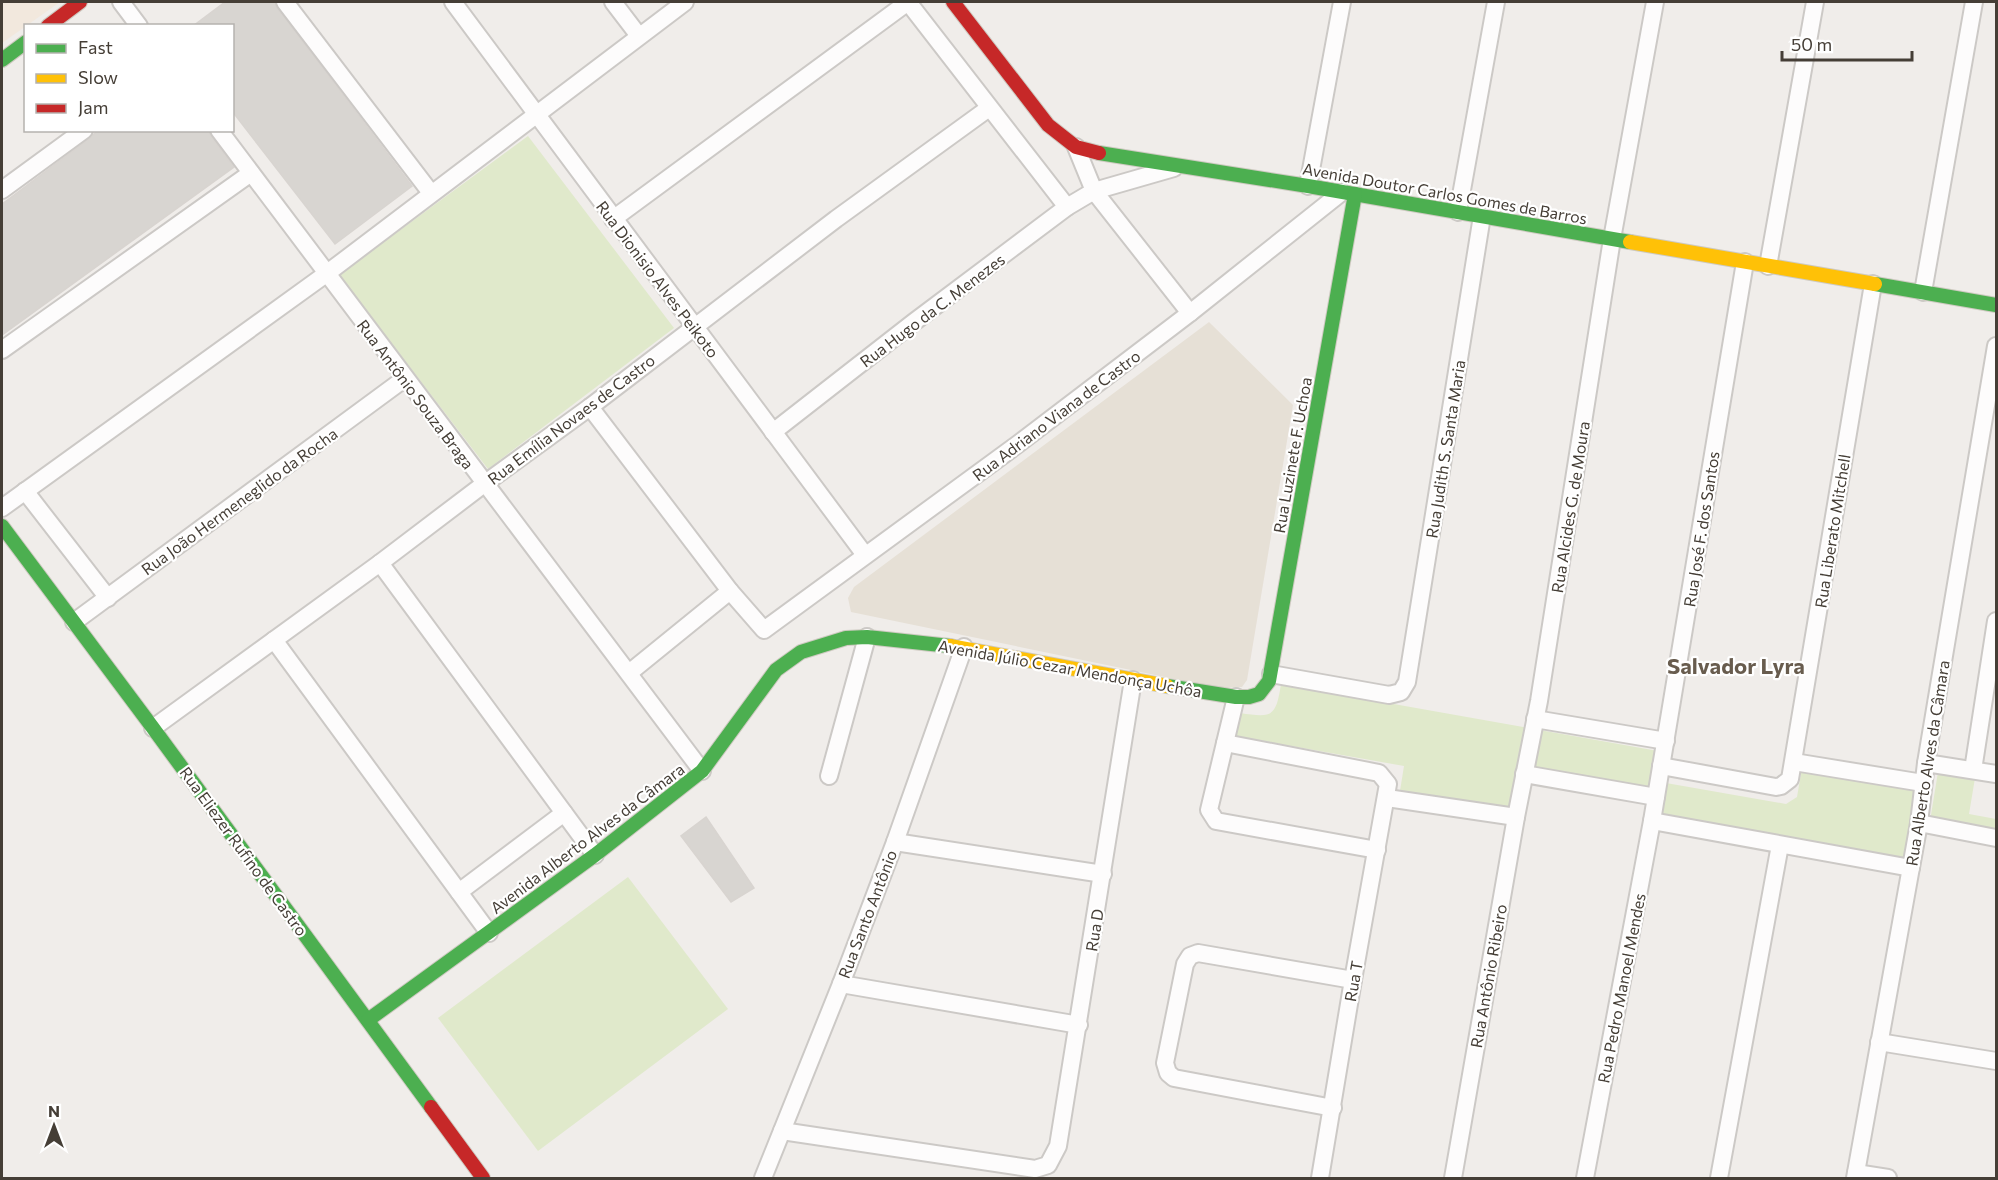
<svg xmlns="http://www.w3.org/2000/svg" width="1998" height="1180" viewBox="0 0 1998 1180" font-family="Commissioner,sans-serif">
<rect width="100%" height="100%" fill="#f0edea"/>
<polygon fill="#f2e8dd" points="2,2 60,2 2,43"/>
<polygon fill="#e6e0d6" points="1209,322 1293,405 1247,680 1242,687 1218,688 851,612 848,598 854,587"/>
<g fill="#e0e9cb">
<polygon points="528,136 674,328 488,469 339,275"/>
<path d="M1281,684L1658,751L1650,792L1520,770L1513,814L1399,797L1404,766L1235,736L1240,713C1272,718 1276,717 1281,684Z"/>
<polygon points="1802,768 1921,790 1908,863 1659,818 1666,783 1786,804 1797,797"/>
<polygon points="1938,772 1975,778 1969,814 1996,819 1996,831 1930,821"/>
<polygon points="628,877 728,1009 538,1151 438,1018"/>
</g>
<g fill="#d8d5d1" stroke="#d8d4d0" stroke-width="1.5">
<polygon points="225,2 275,2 277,8 412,186 335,244 232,111 232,26 193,26"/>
<polygon points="98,130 209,130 211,136 234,167 2,335 2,204 90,138"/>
<polygon points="706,817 754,888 731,902 681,836"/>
</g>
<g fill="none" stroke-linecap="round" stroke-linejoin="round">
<defs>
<g id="street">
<polyline points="121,2 139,26"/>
<polyline points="285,2 431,193"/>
<polyline points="453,2 865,555"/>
<polyline points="613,2 639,36"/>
<polyline points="908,2 1067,207"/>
<polyline points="219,130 702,771"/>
<polyline points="1076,147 1094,191 1190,313"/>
<polyline points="1308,186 1342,2"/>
<polyline points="2,190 84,130"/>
<polyline points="1458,212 1496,2"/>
<polyline points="613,219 908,2"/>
<polyline points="1768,266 1815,2"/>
<polyline points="1923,292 1974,2"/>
<polyline points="2,350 251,173"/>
<polyline points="590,407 730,591 764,630 1018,444 1190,313 1342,192"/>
<polyline points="773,432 914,322 1067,207 1094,191 1174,168"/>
<polyline points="25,491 108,598"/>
<polyline points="2,508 326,274 685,2"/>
<polyline points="380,563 595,855"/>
<polyline points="74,622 404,379"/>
<polyline points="274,640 489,933"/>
<polyline points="629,673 730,591"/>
<polyline points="1271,674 1389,695 1401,692 1407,682 1482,216"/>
<polyline points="1236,697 1209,810 1216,821 1377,850"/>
<polyline points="1535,719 1666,741"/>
<polyline points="153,728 380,563 484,484 590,407 836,219 989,108"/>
<polyline points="1225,743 1379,773 1388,784 1353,980 1320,1178"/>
<polyline points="1794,762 1923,783"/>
<polyline points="1926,763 1996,774"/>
<polyline points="1661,766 1776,787 1781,786 1790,779 1873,284"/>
<polyline points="1973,770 1996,621"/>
<polyline points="1524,774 1656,797"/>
<polyline points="829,776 867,637"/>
<polyline points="1387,798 1516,817"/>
<polyline points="1652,821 1911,868"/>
<polyline points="1919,823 1996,838"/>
<polyline points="895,842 1103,874"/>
<polyline points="459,892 564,813"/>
<polyline points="841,984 1079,1025"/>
<polyline points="1879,1042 1996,1061"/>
<polyline points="1333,1108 1174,1078 1168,1073 1165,1063 1185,964 1190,956 1198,953 1353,980"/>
<polyline points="782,1131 1035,1169 1048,1165 1058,1146 1133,680"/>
<polyline points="1856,1173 1888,1178"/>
<polyline points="763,1178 841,984 895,842 964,647"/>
<polyline points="1453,1178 1516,817 1539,701 1612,239 1655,2"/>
<polyline points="1585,1178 1652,821 1745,262"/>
<polyline points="1719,1178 1780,845"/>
<polyline points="1855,1178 1919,823 1926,763 1996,346"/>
</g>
<g id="fast">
<polyline points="2,60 26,42"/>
<polyline points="1099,153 1308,186 1630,242"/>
<polyline points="1875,284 1996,305"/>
<polyline points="2,526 153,728 431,1107"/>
<polyline points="1167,686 1236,697 1249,697 1259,694 1269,681 1355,194"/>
<polyline points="368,1020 595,855 702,771 776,670 801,652 846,638 867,637 950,646"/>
</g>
<g id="slow">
<polyline points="1630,242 1875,284"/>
<polyline points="950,646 1167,686"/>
</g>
<g id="jam">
<polyline points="953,2 1048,125 1076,147 1099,153"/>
<polyline points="48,26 80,2"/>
<polyline points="431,1107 483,1178"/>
</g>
</defs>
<use href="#street" stroke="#ccc9c6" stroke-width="20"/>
<use href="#fast" stroke="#cecac1" stroke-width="16"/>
<use href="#slow" stroke="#cecac1" stroke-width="16"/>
<use href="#jam" stroke="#cecac1" stroke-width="16"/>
<use href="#street" stroke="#fdfcfc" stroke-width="16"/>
<use href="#fast" stroke="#4caf50" stroke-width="14"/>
<use href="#slow" stroke="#ffc107" stroke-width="14"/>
<use href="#jam" stroke="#c62828" stroke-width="14"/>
</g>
<g text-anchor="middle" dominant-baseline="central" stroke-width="4.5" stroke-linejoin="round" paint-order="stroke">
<g font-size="16" fill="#453e36" stroke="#fff">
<text transform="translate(1445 193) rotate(10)">Avenida Doutor Carlos Gomes de Barros</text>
<text transform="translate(658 279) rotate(53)">Rua Dionisio Alves Peikoto</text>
<text transform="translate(932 310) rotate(-37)">Rua Hugo da C. Menezes</text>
<text transform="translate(416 394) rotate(53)">Rua Antônio Souza Braga</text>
<text transform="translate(1056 415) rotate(-37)">Rua Adriano Viana de Castro</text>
<text transform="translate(571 419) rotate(-37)">Rua Emília Novaes de Castro</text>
<text transform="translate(1445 449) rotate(-81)">Rua Judith S. Santa Maria</text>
<text transform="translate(1292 455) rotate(-80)">Rua Luzinete F. Uchoa</text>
<text transform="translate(239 501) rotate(-36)">Rua João Hermeneglido da Rocha</text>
<text transform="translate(1570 507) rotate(-81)">Rua Alcides G. de Moura</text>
<text transform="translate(1701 529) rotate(-81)">Rua José F. dos Santos</text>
<text transform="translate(1832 531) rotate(-81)">Rua Liberato Mitchell</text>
<text transform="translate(1070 668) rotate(10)">Avenida Júlio Cezar Mendonça Uchôa</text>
<text transform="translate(1927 763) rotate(-81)">Rua Alberto Alves da Câmara</text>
<text transform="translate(587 838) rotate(-37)">Avenida Alberto Alves da Câmara</text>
<text transform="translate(244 851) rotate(54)">Rua Eliezer Rufino de Castro</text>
<text transform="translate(867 914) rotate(-69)">Rua Santo Antônio</text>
<text transform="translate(1094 930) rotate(-81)">Rua D</text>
<text transform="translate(1488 976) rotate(-80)">Rua Antônio Ribeiro</text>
<text transform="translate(1353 981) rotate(-80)">Rua T</text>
<text transform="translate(1621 988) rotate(-79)">Rua Pedro Manoel Mendes</text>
</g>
<g font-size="22" font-weight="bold" fill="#685c4e" stroke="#fff">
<text x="1736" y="665">Salvador Lyra</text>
</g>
</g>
<rect width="1998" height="1180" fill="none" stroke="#453e36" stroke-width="6"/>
<rect x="24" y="24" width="210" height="108" fill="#ffffff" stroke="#b5b2af" stroke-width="1.5"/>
<rect x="36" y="44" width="30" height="9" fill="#4caf50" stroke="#b5b2af" stroke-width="1.5"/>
<text x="78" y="54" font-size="18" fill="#453e36">Fast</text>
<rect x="36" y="74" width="30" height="9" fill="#ffc107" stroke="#b5b2af" stroke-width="1.5"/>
<text x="78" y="84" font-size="18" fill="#453e36">Slow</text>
<rect x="36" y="104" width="30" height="9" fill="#c62828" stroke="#b5b2af" stroke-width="1.5"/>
<text x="78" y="114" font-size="18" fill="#453e36">Jam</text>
<g transform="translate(54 1126)" stroke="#ffffff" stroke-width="4.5" paint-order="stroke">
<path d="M0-4.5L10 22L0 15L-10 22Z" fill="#453e36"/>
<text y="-9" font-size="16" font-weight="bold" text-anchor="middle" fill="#453e36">N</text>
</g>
<path d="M1782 51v9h130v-9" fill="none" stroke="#453e36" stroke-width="3"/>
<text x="1791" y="51" font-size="18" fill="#453e36" stroke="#ffffff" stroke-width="4.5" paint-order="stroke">50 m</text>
</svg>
